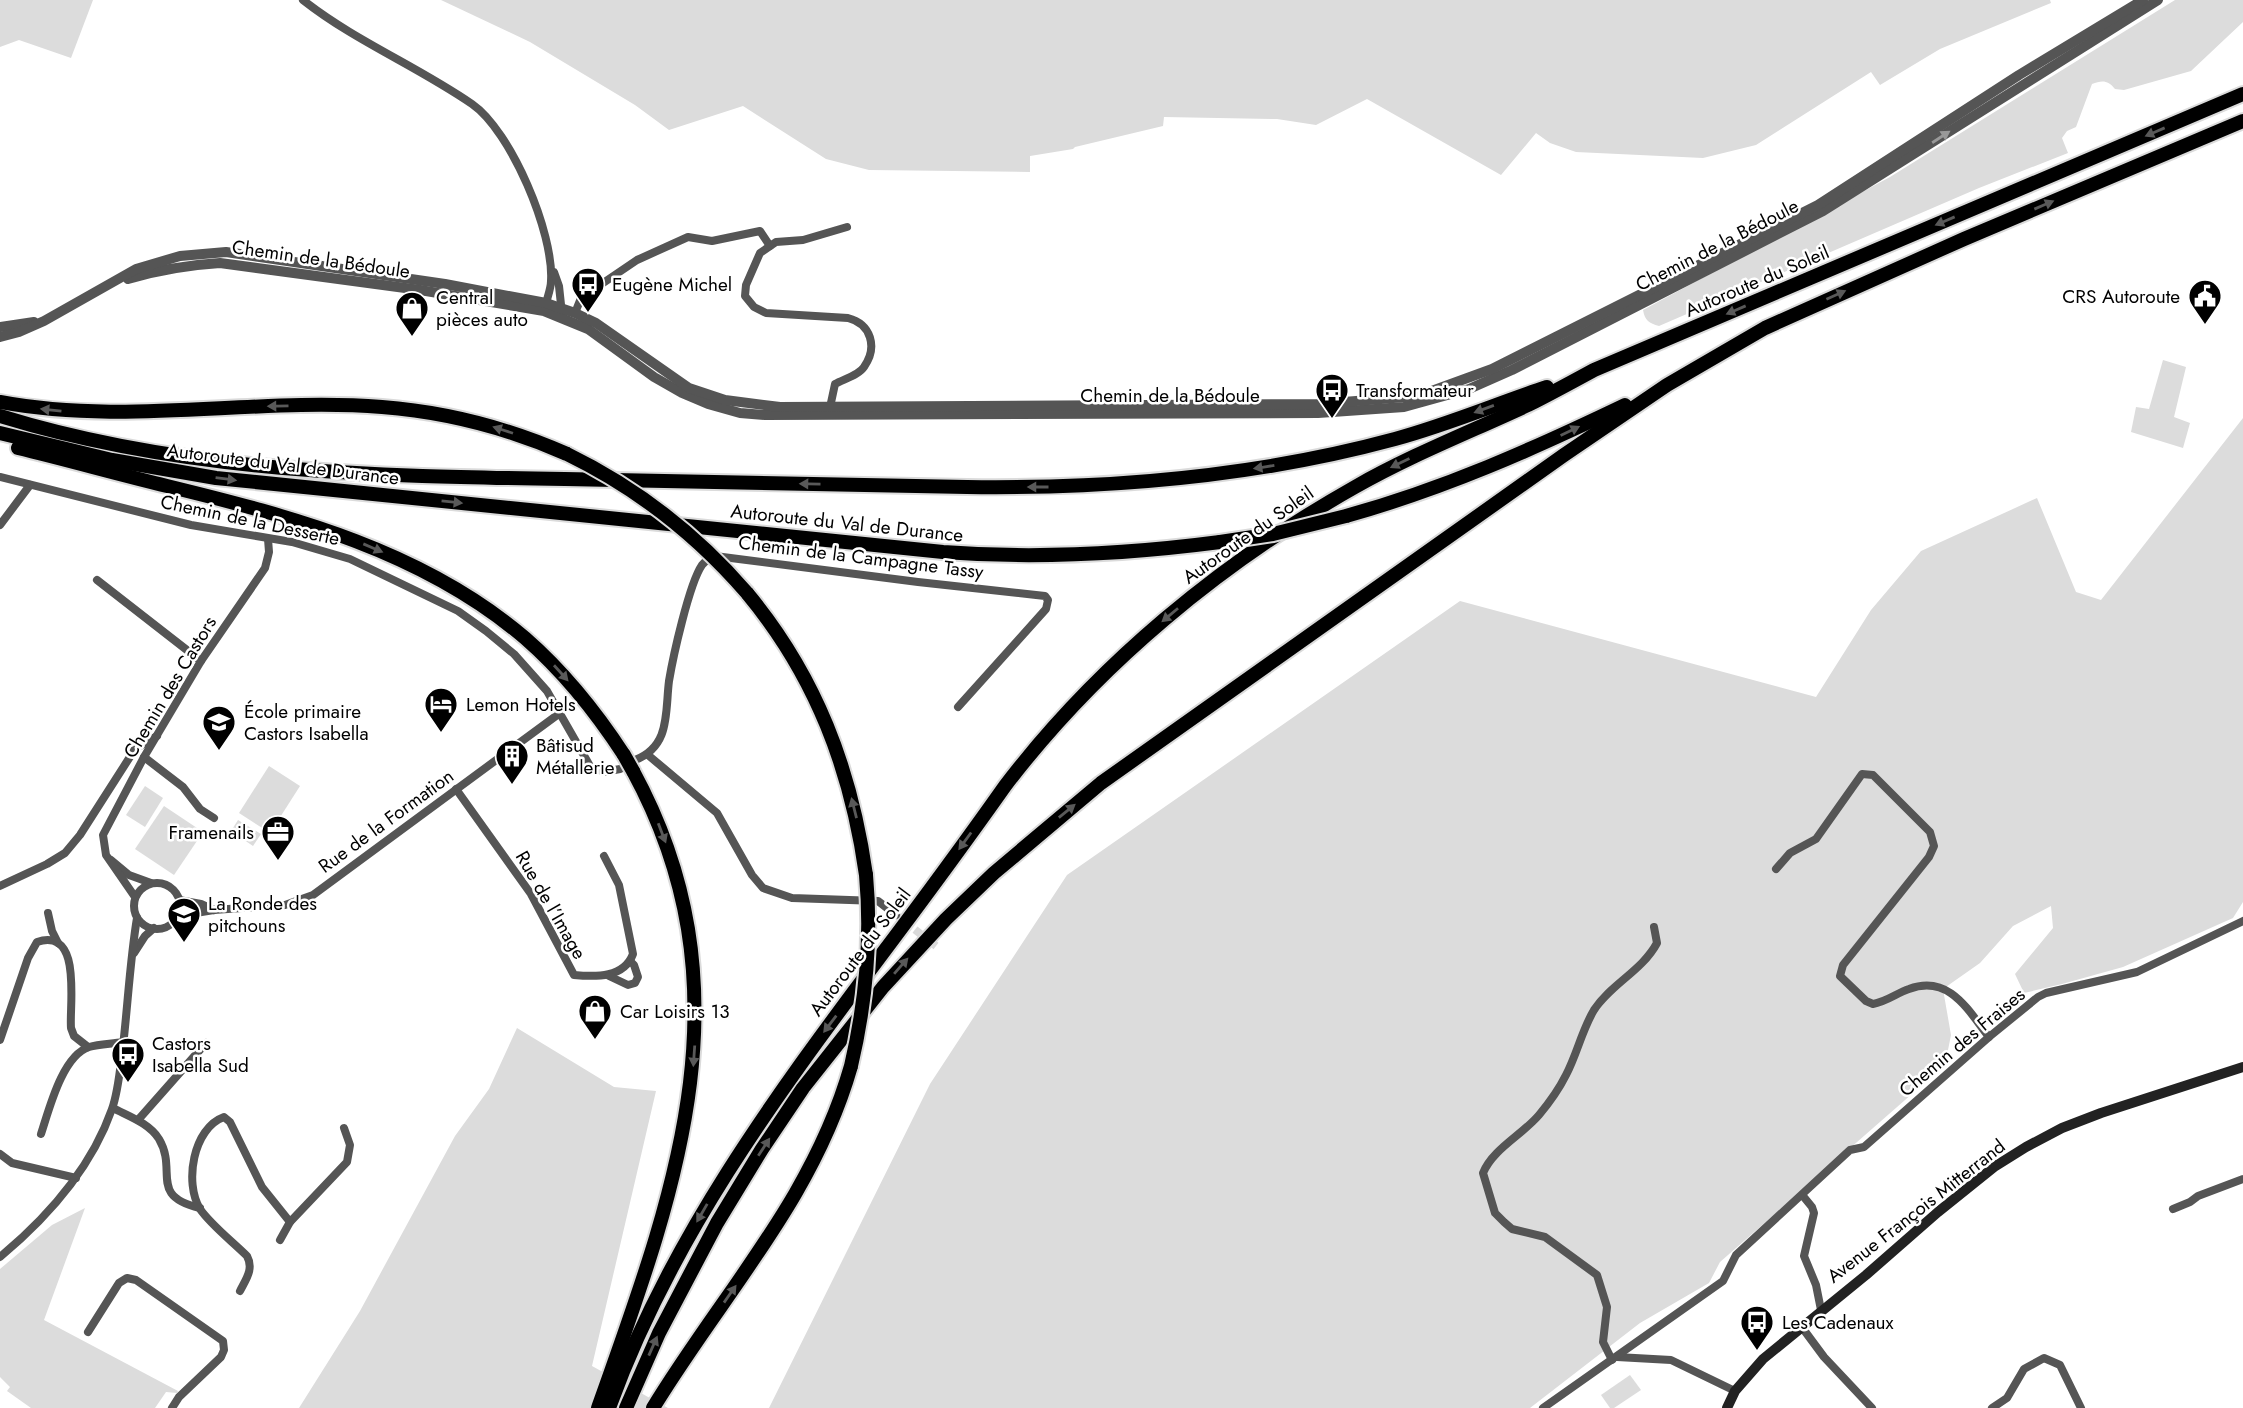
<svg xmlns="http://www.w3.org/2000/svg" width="2243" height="1408" viewBox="0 0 2243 1408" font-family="Jost,sans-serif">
<rect width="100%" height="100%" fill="#fff"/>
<g fill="#dcdcdc">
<polygon points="0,0 93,0 71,58 19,40 0,47"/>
<polygon points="441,0 2050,0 2051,3 1940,49 1880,85 1871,72 1756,145 1703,158 1576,152 1550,143 1536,133 1501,175 1367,99 1316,125 1277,119 1164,117 1163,126 1075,147 1073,149 1030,156 1030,172 869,170 826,159 743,106 669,130 635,105 530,42"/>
<path d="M2175,0H2243V22L2191,71L2124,90L2115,89C2108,80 2102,80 2092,84L2076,127L2067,131L2062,138L2068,153L1979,188L1659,326C1649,323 1645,321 1643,310L1890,177Z"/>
<polygon points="2163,360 2186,367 2174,417 2190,423 2183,448 2131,432 2136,407 2149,409"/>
<polygon points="2243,418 2243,902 2233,918 2123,967 2062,984 2024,993 2015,974 2053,928 2051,906 2013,926 1980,963 1943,989 1951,1035 1945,1065 1720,1262 1709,1283 1640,1323 1530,1408 769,1408 930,1084 1067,875 1460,601 1816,697 1871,610 1921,551 2037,498 2076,592 2101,600"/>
<polygon points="269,766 300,786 270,833 239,813"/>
<polygon points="145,786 163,798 145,827 126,815"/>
<polygon points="164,806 203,832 174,875 135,849"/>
<polygon points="238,820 261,834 253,846 231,831"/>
<polygon points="517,1028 614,1087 656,1091 592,1366 668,1408 299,1408 360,1311 455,1136 489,1089"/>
<polygon points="85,1208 44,1320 178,1391 177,1393 166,1392 155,1408 31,1408 7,1391 10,1387 0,1377 0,1269 52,1225"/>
<polygon points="1630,1375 1641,1390 1614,1408 1610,1408 1601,1395"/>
</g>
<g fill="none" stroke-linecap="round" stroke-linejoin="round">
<polyline stroke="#d9d9d9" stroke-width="8" stroke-dasharray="8 4" stroke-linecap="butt" points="896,915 936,946"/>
<defs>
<g id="motorway">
<path d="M0,402C127,426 255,397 382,407C447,412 508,428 567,454"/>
<path d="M0,416C184,473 375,476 565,479C699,481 833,484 967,487C1112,489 1255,477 1395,439C1447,425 1496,404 1547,387"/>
<path d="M0,433L112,460L216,478L943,552C1036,559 1128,554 1220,542"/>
<path d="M18,448C68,460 117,474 167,486C294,517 423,551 525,638C564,672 596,712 624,755"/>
<path d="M1346,516C1446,488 1531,450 1625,405"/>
<path d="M747,593C816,676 851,769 866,875"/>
<path d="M598,1408C675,1192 752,990 633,771"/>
<path d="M609,1408C669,1241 774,1098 879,958C922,901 964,844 1005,786C1098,664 1222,562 1355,487C1411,455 1470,432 1528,405C1550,394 1572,382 1594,370L2243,94"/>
<polyline points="626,1408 659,1333 717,1223 762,1149 803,1088 883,987 946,919 994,873 1101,783 1564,455 1667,385 1765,328 1964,239 2243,121"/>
<path d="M653,1408C723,1293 813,1199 851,1066"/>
</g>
</defs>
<use href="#motorway" stroke="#dbdbdb" stroke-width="18"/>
<g stroke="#555" stroke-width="8">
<path d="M303,0C355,41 417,66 472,104C511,131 554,233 551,281C551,289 547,298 545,307"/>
<polyline points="554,272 559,286 562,314"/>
<polyline points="575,313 581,298 637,260 688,237 712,241 760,231 770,246"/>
<path d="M829,412L835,384C844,379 859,375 864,367C878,347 871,324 848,318L766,313L754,307L745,296L746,285L760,253L776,242L803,240L847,227"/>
<polyline points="0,477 191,525 292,542 350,559 458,611 486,631 514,654 547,691 590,766 604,772 620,769"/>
<polyline points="0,525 30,485"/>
<polyline points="97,580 201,661"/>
<polyline points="648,755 717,813 752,875 763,888 792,898 878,901 896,915"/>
<polyline points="144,757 183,787 200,809 214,818"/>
<path d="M635,760C671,746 665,712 669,681C673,657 689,584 702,565C706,560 710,558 715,556L918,582L1045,596L1048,600L1046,609L958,707"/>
<path d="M456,789L531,894L574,975C596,977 624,978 633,954L619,885L604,856"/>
<polyline points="111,860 129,875 151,883"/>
<path d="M1776,869L1790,853L1816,839L1862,774L1873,775L1930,832L1934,846L1929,857L1843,965L1840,976L1866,1001L1873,1004C1886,1002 1897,993 1909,989C1949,974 1968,1010 1989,1037"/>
<circle cx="157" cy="906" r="23"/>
<polyline points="0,886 47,864 65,853 80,835 135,749 157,736"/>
<polyline points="135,897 106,855 103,835 144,757 201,661 265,568 269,552 268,539"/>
<polyline points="179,900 201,904 214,910"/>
<polyline points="48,913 52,931 58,943"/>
<polyline points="177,916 214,910 285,905 313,895 560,713"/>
<polyline points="134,953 145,936 154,928"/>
<polyline points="609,976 628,985 635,983 638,977 634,965 630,961"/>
<path d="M0,1040L28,958L37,942C83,927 69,1005 71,1028L74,1036L88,1047"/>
<path d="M113,1108C128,1116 149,1123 159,1139C178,1171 148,1196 200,1208"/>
<polyline points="138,1120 206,1043"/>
<path d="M41,1134C49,1110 62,1056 89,1047C100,1044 112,1044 123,1042"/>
<polyline points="0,1154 12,1163 76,1178"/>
<polyline points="1803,1196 1812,1207 1814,1213 1804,1256 1816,1285 1821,1310"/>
<polyline points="2173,1209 2190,1202 2198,1196 2243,1179"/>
<polyline points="280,1240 290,1222 347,1162 350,1145 344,1128"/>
<path d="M0,1257C48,1217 91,1169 112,1109C119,1089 120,1067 123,1046C128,1003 130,960 137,918"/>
<path d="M240,1291C246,1279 254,1269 247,1256C233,1242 211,1225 200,1209C184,1183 193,1128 224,1117L230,1122L262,1187L290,1222"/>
<polyline points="1801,1326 1824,1357 1872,1408"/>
<polyline points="88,1332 119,1283 127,1278 136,1280 223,1341 224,1350 221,1357 179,1397 172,1408"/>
<polyline points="1617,1357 1671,1360 1735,1391"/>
<path d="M1612,1360L1603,1342L1607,1307L1597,1275L1545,1237L1512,1229L1504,1222L1495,1213L1483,1173C1493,1149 1522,1135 1539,1115C1549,1103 1559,1089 1566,1075C1577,1054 1582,1030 1594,1010C1611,984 1642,971 1657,943L1654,927"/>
<polyline points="1543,1408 1723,1281 1736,1255 1850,1150 1864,1147 1989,1037 2038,997 2046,993 2137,972 2243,921"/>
<polyline points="1992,1408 2007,1398 2024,1369 2044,1358 2060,1365 2081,1408"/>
</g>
<g stroke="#555" stroke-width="10">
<path d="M128,279C158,270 188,265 220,263L420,290L544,311L588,329L654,377L682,393L708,404L740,413L765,415L1318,413L1404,407L1469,389L1512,370L1823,211L2158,0"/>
<polyline points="0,327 34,322"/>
<polyline points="0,337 19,332 44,321 136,269 180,256 226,252 445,284 546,303 575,313 596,323 689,388 725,400 780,407 1319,404 1418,396 1492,369 1818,205 2019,75 2143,0"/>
</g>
<polyline stroke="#222" stroke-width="10" points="1727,1408 1735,1391 1763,1359 1866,1275 1938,1212 1994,1167 2026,1147 2062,1128 2101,1113 2243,1067"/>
<use href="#motorway" stroke="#000" stroke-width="14"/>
<defs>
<g id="motorway-bridge">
<path d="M567,454C637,488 696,534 747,593"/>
<polyline points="1220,542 1273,534 1346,516"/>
<polyline points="624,755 633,771"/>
<path d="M851,1066C866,1002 872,940 866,875"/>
</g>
</defs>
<use href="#motorway-bridge" stroke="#dbdbdb" stroke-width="18" stroke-linecap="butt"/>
<use href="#motorway-bridge" stroke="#000" stroke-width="14"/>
</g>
<defs><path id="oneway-solid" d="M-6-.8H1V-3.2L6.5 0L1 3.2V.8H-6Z" transform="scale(1.75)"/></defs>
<g fill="#595959">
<use href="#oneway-solid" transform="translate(2155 132) rotate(157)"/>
<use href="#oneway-solid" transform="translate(2044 205) rotate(-23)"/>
<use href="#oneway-solid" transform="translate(1945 221) rotate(157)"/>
<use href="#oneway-solid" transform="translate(1836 295) rotate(-24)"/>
<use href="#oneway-solid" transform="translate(1736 310) rotate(157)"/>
<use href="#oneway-solid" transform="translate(278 406) rotate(179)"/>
<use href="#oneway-solid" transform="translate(1484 409) rotate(160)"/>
<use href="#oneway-solid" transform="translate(51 410) rotate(-174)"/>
<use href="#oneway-solid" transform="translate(503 430) rotate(-162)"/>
<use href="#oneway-solid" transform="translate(1570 431) rotate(-26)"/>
<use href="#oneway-solid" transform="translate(1400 463) rotate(154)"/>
<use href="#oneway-solid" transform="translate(1264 467) rotate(171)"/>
<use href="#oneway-solid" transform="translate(226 479) rotate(7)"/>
<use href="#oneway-solid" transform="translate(810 484) rotate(-179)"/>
<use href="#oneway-solid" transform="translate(1038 487) rotate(180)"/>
<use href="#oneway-solid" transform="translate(452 502) rotate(6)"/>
<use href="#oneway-solid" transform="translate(373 548) rotate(23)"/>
<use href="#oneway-solid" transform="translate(1170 615) rotate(140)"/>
<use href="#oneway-solid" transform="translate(561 673) rotate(48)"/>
<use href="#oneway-solid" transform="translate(854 808) rotate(-104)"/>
<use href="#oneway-solid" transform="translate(1067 811) rotate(-39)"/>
<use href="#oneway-solid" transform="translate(662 833) rotate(69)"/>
<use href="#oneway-solid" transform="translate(965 841) rotate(126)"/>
<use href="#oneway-solid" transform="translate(901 966) rotate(-49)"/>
<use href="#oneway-solid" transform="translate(830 1024) rotate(127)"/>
<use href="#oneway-solid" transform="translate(694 1056) rotate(94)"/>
<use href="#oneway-solid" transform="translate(764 1147) rotate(-57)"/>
<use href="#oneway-solid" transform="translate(702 1213) rotate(120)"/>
<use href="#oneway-solid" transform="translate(730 1294) rotate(-55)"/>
<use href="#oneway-solid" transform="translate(653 1346) rotate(-66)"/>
</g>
<use fill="#999" href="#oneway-solid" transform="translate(1941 137) rotate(-33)"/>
<defs>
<symbol id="bus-pin" viewBox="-11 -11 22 30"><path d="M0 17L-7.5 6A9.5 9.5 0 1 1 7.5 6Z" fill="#000" stroke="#fff"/><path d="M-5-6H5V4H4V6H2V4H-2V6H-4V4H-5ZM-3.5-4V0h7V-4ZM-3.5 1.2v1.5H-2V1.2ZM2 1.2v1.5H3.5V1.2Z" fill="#fff"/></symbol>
<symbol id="civic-pin" viewBox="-11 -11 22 30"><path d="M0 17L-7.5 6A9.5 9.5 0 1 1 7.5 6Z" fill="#000" stroke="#fff"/><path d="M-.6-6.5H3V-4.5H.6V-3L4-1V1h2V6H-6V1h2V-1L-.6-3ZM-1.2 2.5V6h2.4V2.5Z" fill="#fff"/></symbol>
<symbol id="shop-pin" viewBox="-11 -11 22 30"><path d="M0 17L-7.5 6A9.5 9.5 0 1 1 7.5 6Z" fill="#000" stroke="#fff"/><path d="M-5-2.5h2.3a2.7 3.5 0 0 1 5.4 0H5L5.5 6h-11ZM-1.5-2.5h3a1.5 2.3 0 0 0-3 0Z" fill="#fff"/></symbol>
<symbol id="hotel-pin" viewBox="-11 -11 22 30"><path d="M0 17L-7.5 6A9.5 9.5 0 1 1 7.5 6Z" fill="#000" stroke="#fff"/><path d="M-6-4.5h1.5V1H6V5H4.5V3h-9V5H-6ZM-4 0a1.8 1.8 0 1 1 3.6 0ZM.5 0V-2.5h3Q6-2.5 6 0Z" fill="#fff"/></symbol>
<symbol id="school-pin" viewBox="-11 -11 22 30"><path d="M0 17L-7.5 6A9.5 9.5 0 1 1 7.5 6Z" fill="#000" stroke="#fff"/><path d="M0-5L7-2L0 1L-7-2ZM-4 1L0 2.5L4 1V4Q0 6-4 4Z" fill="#fff"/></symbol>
<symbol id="building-pin" viewBox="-11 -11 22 30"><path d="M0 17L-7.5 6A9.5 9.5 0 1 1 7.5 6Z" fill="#000" stroke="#fff"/><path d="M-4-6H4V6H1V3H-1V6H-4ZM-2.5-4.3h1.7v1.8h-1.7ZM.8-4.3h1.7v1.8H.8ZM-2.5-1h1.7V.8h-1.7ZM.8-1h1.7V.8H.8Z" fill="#fff"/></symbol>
<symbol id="office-pin" viewBox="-11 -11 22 30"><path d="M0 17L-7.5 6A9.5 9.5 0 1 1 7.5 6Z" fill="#000" stroke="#fff"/><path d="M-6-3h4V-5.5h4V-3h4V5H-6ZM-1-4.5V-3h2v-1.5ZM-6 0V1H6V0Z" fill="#fff"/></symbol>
</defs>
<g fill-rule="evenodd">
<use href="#bus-pin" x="569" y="265" width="38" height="52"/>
<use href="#civic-pin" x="2186" y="277" width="38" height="52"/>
<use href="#shop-pin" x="393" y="289" width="38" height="52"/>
<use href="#bus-pin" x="1313" y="371" width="38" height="52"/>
<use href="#hotel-pin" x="422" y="685" width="38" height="52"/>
<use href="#school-pin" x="200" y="703" width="38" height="52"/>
<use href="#building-pin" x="493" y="737" width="38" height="52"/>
<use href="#office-pin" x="259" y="813" width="38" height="52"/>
<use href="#school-pin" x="165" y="895" width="38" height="52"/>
<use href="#shop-pin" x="576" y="992" width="38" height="52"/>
<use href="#bus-pin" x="109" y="1035" width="38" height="52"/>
<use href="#bus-pin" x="1738" y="1303" width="38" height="52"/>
</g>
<g text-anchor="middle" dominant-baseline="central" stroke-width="5" stroke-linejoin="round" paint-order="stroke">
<g font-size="19" fill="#000" stroke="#fff">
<text transform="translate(1717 245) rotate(-27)">Chemin de la Bédoule</text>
<text transform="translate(321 259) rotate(8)">Chemin de la Bédoule</text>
<text transform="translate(1757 281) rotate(-23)">Autoroute du Soleil</text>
<text x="1170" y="395">Chemin de la Bédoule</text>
<text transform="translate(283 464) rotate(7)">Autoroute du Val de Durance</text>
<text transform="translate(250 520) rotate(12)">Chemin de la Desserte</text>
<text transform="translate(847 523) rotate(6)">Autoroute du Val de Durance</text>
<text transform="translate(1248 535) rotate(-35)">Autoroute du Soleil</text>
<text transform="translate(861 557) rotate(7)">Chemin de la Campagne Tassy</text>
<text transform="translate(170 687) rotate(-59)">Chemin des Castors</text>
<text transform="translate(386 821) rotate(-36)">Rue de la Formation</text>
<text transform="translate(551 905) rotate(60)">Rue de l’Image</text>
<text transform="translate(860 952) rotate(-53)">Autoroute du Soleil</text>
<text transform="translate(1962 1042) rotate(-40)">Chemin des Fraises</text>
<text transform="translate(1916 1211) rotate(-38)">Avenue François Mitterrand</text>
</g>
<g font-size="19" fill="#000" stroke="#fff" text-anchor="start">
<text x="612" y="284">Eugène Michel</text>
<text x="2180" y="296" text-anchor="end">CRS Autoroute</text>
<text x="436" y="297">Central<tspan x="436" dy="22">pièces auto</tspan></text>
<text x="1356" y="390">Transformateur</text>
<text x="466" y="704">Lemon Hotels</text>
<text x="244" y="711">École primaire<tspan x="244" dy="22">Castors Isabella</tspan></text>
<text x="536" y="745">Bâtisud<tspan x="536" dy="22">Métallerie</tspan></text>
<text x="254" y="832" text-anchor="end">Framenails</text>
<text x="208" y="903">La Ronde des<tspan x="208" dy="22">pitchouns</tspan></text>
<text x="620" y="1011">Car Loisirs 13</text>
<text x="152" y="1043">Castors<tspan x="152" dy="22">Isabella Sud</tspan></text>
<text x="1782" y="1322">Les Cadenaux</text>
</g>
</g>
</svg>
